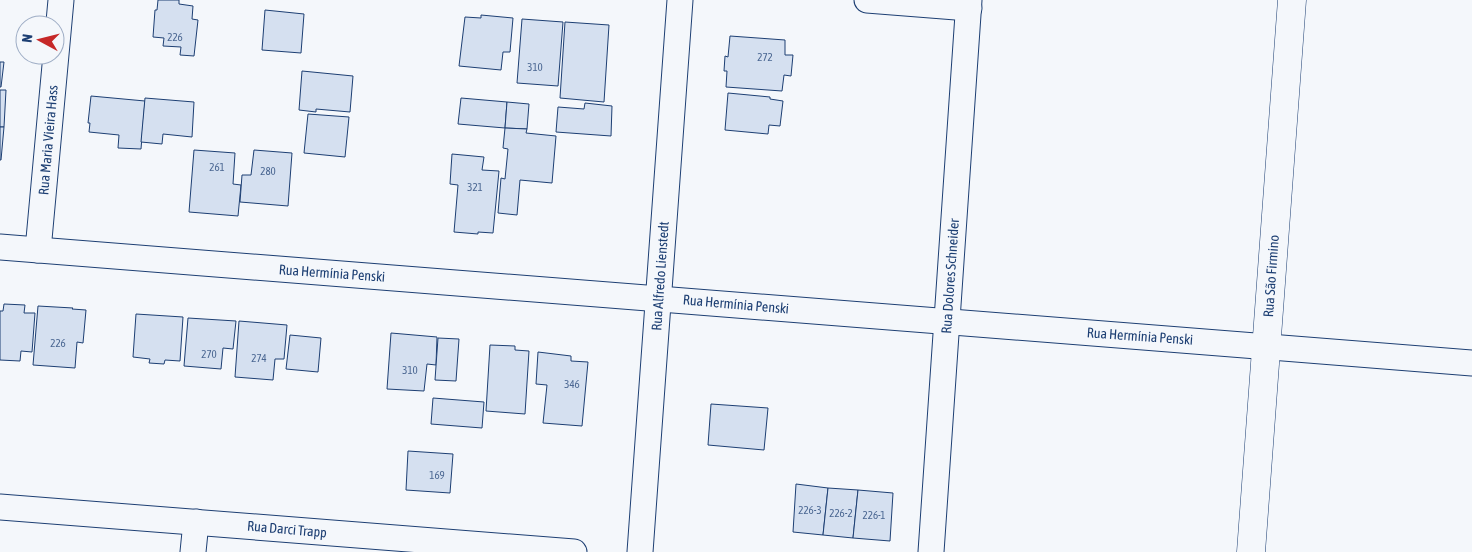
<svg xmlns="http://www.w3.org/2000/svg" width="1472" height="552" viewBox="0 0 1472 552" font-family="'Asap Condensed',sans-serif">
<rect width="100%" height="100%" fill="#f4f7fb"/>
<g fill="#d5e0f0" stroke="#1d3f73">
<polygon points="158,0 179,0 179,4 193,6 192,19 198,20 194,56 180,55 181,47 163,46 164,38 153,37 155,10 157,10"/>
<polygon points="265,10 304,14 301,53 262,50"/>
<polygon points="481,15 513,18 510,52 503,52 501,70 459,66 465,17 481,18"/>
<polygon points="522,19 563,22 558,86 517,83"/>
<polygon points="565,22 609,25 604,102 560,98"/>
<polygon points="730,36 785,40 785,55 793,55 791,76 784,75 782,91 726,87 727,71 724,71 725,56 728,57"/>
<polygon points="0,62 4,62 1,87 0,87"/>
<polygon points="302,71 353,76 350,112 316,109 316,112 299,110"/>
<polygon points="0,90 6,90 4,127 0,127"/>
<polygon points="728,93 770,97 770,99 783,101 780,126 769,125 768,134 725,130"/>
<polygon points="91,96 145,101 141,149 118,148 119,135 89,132 90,123 88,123"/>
<polygon points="145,98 194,102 192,137 163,134 162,144 141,142"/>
<polygon points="461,98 507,102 505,128 458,124"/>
<polygon points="507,102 529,104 527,129 505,128"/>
<polygon points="585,103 612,106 611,136 556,132 558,107 584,109"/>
<polygon points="308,114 349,117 345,157 304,153"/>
<polygon points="0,127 4,127 1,160 0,160"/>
<polygon points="505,128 527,129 526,133 556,136 552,183 520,180 517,215 498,213 501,178 505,179 508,149 503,148"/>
<polygon points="194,150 235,153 233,184 241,185 238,216 189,212"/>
<polygon points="254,150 292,153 288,206 240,202 242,175 251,175"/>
<polygon points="452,154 484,157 482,170 499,171 493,233 478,232 478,234 454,232 458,185 450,184"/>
<polygon points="4,304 25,305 24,313 35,313 32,352 21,351 20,361 0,360 0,311 3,311"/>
<polygon points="38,306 73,308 72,309 86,310 83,343 77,342 75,368 33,365"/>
<polygon points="136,314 183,317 180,361 165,360 164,364 149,363 150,359 133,357"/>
<polygon points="188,318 236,321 233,349 223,348 221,369 184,366"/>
<polygon points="239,321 287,325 284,359 275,359 273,380 235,377"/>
<polygon points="391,333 437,337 436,365 427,364 424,391 387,389"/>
<polygon points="290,335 321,338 318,372 286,369"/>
<polygon points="438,338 459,339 456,381 435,380"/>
<polygon points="490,345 515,346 515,350 529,351 525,414 486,411"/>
<polygon points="538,352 571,356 571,361 588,362 582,426 543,423 547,385 536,384"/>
<polygon points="433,398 484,402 482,428 431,424"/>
<polygon points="711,404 768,408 764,450 708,445"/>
<polygon points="408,451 453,454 450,493 406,490"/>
<polygon points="796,484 828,488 823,535 793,532"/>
<polygon points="828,488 858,490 853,538 823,535"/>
<polygon points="858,490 893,493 890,541 853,538"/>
</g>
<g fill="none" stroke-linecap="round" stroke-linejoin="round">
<defs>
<g id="street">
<polyline points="867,0 969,8"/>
<polyline points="0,247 1472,363"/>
<polyline points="38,250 61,0"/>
<polyline points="0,507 574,552"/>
<polyline points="193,552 196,522"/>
<polyline points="640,552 680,0"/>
<polyline points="931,552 969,0"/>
</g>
<polyline id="primary" points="1251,552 1292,0"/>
</defs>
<use href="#street" stroke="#1d3f73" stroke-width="27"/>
<use href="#primary" stroke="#1d3f73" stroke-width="29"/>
<use href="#street" stroke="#f4f7fb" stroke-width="25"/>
<use href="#primary" stroke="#f4f7fb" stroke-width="28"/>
</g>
<g text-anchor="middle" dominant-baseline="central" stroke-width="4" stroke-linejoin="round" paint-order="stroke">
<g font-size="11" fill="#4b6792">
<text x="175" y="37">226</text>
<text x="765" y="57">272</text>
<text x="535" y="67">310</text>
<text x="217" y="167">261</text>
<text x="268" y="171">280</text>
<text x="475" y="187">321</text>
<text x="58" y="343">226</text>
<text x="209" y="354">270</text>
<text x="259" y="358">274</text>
<text x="410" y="370">310</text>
<text x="572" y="384">346</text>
<text x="437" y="475">169</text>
<text x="810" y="510">226-3</text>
<text x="841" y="513">226-2</text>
<text x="874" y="515">226-1</text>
</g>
<g font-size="14" fill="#1d3f73" stroke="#f4f7fb">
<text transform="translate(48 140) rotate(-85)">Rua Maria Vieira Hass</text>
<text transform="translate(332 273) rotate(4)">Rua Hermínia Penski</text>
<text transform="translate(660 276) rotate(-86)">Rua Alfredo Lienstedt</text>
<text transform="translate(950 276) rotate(-86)">Rua Dolores Schneider</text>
<text transform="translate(1271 276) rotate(-86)">Rua São Firmino</text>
<text transform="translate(736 304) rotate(5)">Rua Hermínia Penski</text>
<text transform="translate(1140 336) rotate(4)">Rua Hermínia Penski</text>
<text transform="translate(287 529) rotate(5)">Rua Darci Trapp</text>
</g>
</g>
<g transform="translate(40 40) rotate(277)"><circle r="24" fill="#f4f7fb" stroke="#9eadc5"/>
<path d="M0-4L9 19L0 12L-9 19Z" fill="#c62828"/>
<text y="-8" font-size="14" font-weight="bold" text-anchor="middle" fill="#1d3f73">N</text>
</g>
</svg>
